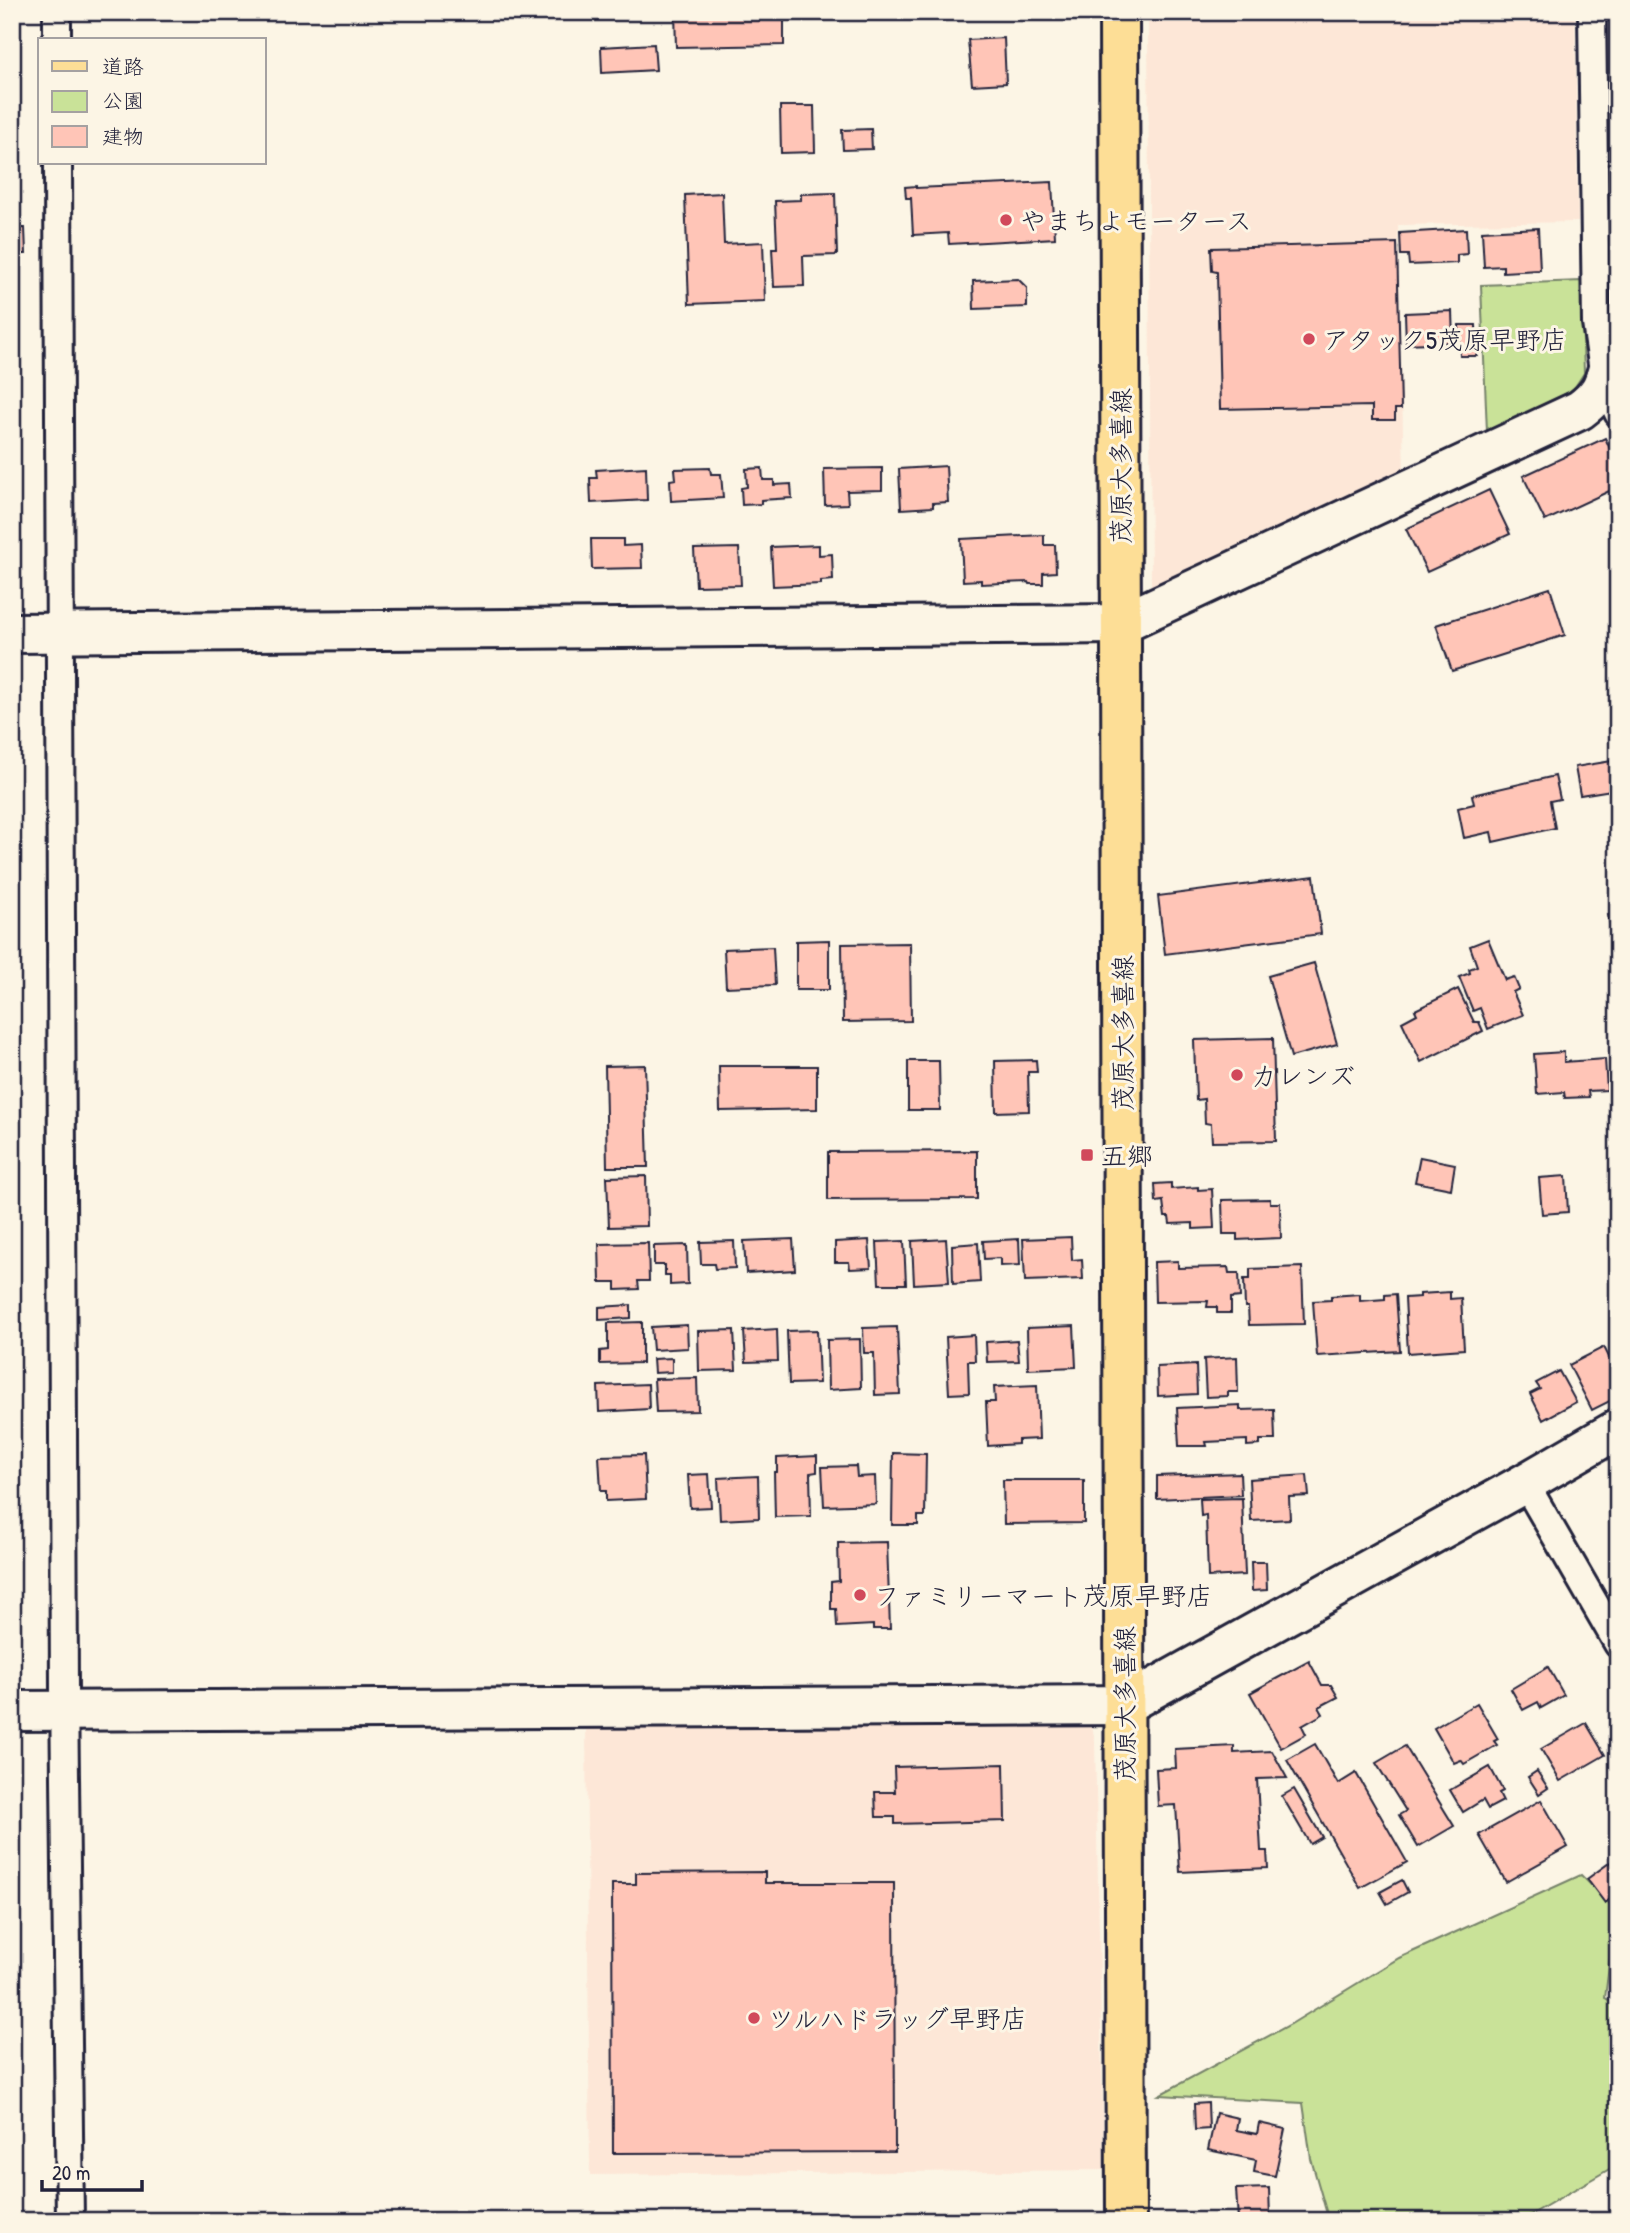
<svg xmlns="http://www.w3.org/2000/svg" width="1630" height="2233" viewBox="0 0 1630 2233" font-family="'Patrick Hand','Klee One',sans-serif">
<rect width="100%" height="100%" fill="#fcf5e5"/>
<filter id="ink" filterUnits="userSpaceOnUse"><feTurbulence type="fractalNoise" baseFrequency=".0143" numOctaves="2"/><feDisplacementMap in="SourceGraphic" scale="14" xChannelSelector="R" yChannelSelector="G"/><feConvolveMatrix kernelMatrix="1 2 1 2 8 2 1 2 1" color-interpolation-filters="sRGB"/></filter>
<g filter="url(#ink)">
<g fill="#fde7d7">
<polygon points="1148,12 1575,12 1578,222 1398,225 1404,472 1151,590"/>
<polygon points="1091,1721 1095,1741 1104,2170 590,2175 586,1726"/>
</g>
<g fill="#c9e298" stroke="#76826a" stroke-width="2">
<polygon points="1581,281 1584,373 1573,390 1487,432 1481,285"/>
<polygon points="1581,1875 1616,1910 1605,1998 1618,2005 1618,2164 1520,2221 1329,2221 1311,2159 1303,2103 1159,2095 1291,2024 1399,1958"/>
</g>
<g fill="#ffc5b7" stroke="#22223b" stroke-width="2">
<polygon points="675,12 784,12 784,45 676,47"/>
<polygon points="1004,38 1006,83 972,85 968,40"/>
<polygon points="654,44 656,70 602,73 601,47"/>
<polygon points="780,106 814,106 815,152 781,153"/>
<polygon points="1612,122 1618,122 1618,151 1613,151"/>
<polygon points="871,129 872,149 843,150 842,130"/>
<polygon points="1052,182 1055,238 949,244 948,233 913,235 911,198 906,198 905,187 916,186 916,188"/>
<polygon points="722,193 724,244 763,242 765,301 689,304 685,195"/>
<polygon points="835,193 837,255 803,256 804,286 774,287 772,248 777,248 775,201 801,200 801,194"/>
<polygon points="1610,208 1618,208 1618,278 1615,278 1615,268 1610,268"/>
<polygon points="12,228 25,228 26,254 12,254"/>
<polygon points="1538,228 1540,270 1503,272 1503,266 1484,267 1482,231"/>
<polygon points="1466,229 1467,254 1457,255 1457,263 1409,265 1408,255 1401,255 1400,233"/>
<polygon points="1397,243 1401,409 1395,409 1395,420 1372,420 1372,406 1220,409 1217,272 1212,271 1211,248"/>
<polygon points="1018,279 1027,288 1027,307 974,309 973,281"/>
<polygon points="1452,311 1453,342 1406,344 1405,313"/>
<polygon points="1459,325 1476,325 1477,356 1460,356"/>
<polygon points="1605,438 1618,465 1618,487 1545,521 1523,476"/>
<polygon points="946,466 948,502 933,503 933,507 901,509 899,469"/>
<polygon points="646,467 647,500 591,503 590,478 597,478 596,470"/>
<polygon points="710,468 711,474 721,474 723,498 671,501 670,480 676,479 675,469"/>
<polygon points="762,468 763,480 774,480 774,485 791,484 792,498 761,500 761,504 742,505 741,488 747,487 746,469"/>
<polygon points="882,468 882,490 847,491 848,504 825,505 824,469"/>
<polygon points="1489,490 1510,534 1427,572 1406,529"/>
<polygon points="1044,535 1044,545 1055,545 1056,572 1043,573 1043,584 1029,584 1028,582 981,584 981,580 963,581 961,539"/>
<polygon points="591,539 623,539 623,546 641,545 642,568 592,569"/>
<polygon points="819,545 819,555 832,554 833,580 821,581 821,584 773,586 771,547"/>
<polygon points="739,548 741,585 696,586 694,549"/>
<polygon points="1550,588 1565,635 1452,671 1436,625"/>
<polygon points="1618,760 1618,789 1580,795 1575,767"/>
<polygon points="1555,776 1560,799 1550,801 1555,828 1493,842 1491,832 1464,838 1458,808 1474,804 1472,795"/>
<polygon points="1314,876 1321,934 1165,954 1158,896"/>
<polygon points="1618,913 1618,955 1617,955 1608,915"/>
<polygon points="1488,939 1505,980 1514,977 1519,989 1513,992 1523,1015 1488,1029 1480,1008 1473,1011 1459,977 1470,973 1469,969 1477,966 1470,946"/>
<polygon points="829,940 829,990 796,990 796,941"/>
<polygon points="910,943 911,1021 843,1022 842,944"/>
<polygon points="773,947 775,985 726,987 724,949"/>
<polygon points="1314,963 1337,1044 1291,1057 1268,976"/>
<polygon points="1458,989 1474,1022 1479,1022 1483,1031 1421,1062 1402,1022 1417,1014 1415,1010"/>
<polygon points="1273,1038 1276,1141 1212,1142 1211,1124 1205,1123 1204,1099 1196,1100 1194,1040"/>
<polygon points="1564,1052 1564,1062 1605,1059 1607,1090 1588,1091 1589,1097 1565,1098 1564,1092 1537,1094 1534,1054"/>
<polygon points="1036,1060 1037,1072 1028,1072 1029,1111 996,1112 995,1061"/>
<polygon points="908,1061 939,1061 940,1110 908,1110"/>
<polygon points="645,1065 648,1167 607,1167 605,1066"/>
<polygon points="719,1066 817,1066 817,1109 720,1111"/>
<polygon points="977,1151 977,1199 828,1200 828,1152"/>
<polygon points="1420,1157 1455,1164 1451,1189 1415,1182"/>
<polygon points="646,1176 647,1226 609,1227 607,1177"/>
<polygon points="1566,1176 1568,1212 1542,1214 1539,1178"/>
<polygon points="1171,1183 1171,1189 1198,1187 1198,1190 1212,1189 1214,1228 1193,1229 1193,1223 1170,1224 1169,1217 1165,1217 1163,1201 1156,1202 1155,1184"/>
<polygon points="1270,1199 1270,1203 1280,1203 1281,1238 1237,1240 1237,1234 1223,1234 1222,1200"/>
<polygon points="1071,1237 1072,1260 1082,1259 1083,1279 1025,1281 1023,1239"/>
<polygon points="793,1239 795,1270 746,1273 744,1241"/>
<polygon points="946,1239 949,1282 914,1284 912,1241"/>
<polygon points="1019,1239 1020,1265 1000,1266 1000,1258 984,1259 983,1241"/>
<polygon points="869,1240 871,1268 850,1269 849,1262 835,1262 835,1242"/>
<polygon points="734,1241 735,1268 715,1269 714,1264 701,1264 700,1242"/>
<polygon points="904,1241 906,1284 879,1284 877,1242"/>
<polygon points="648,1243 649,1281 638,1281 639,1289 616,1290 616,1282 600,1282 599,1244"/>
<polygon points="978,1243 980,1282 953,1284 952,1245"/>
<polygon points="687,1245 688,1284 670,1285 670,1275 665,1275 665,1265 654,1265 654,1246"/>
<polygon points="1178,1261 1178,1268 1228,1267 1229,1273 1239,1273 1240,1297 1231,1298 1231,1313 1217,1313 1217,1307 1207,1307 1208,1301 1155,1302 1154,1262"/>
<polygon points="1302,1267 1304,1324 1249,1325 1248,1307 1245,1307 1244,1279 1250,1279 1250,1269"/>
<polygon points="1450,1292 1450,1299 1461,1298 1464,1349 1408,1353 1405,1298 1420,1297 1420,1294"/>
<polygon points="1360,1294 1360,1301 1385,1299 1385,1295 1396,1294 1400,1351 1317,1356 1313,1301 1331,1300 1331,1296"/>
<polygon points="631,1305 631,1318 599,1320 599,1307"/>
<polygon points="642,1322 642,1363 600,1364 600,1351 608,1350 608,1323"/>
<polygon points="687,1325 688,1348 653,1350 651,1327"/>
<polygon points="1074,1326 1076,1367 1028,1369 1027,1328"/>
<polygon points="897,1327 900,1394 875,1395 874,1353 864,1353 863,1328"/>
<polygon points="777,1329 778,1361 746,1362 744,1331"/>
<polygon points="734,1330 736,1370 699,1371 698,1331"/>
<polygon points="817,1330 819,1383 789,1384 787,1331"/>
<polygon points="974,1335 975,1361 968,1361 969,1393 949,1394 946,1337"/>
<polygon points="860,1339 861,1388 828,1390 827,1340"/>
<polygon points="1017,1340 1019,1361 987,1362 986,1342"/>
<polygon points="1604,1347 1618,1375 1618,1397 1592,1410 1569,1365"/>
<polygon points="1237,1357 1238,1392 1228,1392 1228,1396 1206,1397 1204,1359"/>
<polygon points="672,1358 672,1372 654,1373 653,1359"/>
<polygon points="1196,1365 1197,1394 1158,1396 1157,1367"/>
<polygon points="1559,1371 1576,1402 1543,1420 1530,1394 1540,1389 1536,1383"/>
<polygon points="697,1378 698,1411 656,1412 654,1379"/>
<polygon points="648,1384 649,1409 599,1412 598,1386"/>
<polygon points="1037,1385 1039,1439 1018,1440 1018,1444 988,1446 986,1402 995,1402 994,1387"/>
<polygon points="1240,1405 1240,1410 1274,1409 1275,1440 1260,1440 1260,1445 1247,1446 1247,1440 1206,1442 1207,1446 1179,1446 1177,1408"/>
<polygon points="893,1453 926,1454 925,1516 918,1516 918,1525 892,1525"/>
<polygon points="644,1455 646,1499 606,1501 606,1491 601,1491 599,1456"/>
<polygon points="817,1456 817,1472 810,1473 811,1516 775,1517 774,1472 777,1472 777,1458"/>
<polygon points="856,1466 857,1477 875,1476 876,1504 824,1506 822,1467"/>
<polygon points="1240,1473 1241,1495 1157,1499 1157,1476"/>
<polygon points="709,1474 711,1507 690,1508 688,1475"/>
<polygon points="1307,1475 1309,1496 1289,1497 1290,1519 1251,1521 1249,1479"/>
<polygon points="758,1476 759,1518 720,1520 718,1478"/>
<polygon points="1003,1480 1084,1480 1084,1523 1004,1524"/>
<polygon points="1242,1498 1245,1575 1208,1577 1206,1515 1201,1516 1200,1499"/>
<polygon points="887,1542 890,1629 873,1629 873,1625 837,1627 836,1609 831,1609 831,1582 839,1581 838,1543"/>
<polygon points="1251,1562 1266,1562 1267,1590 1252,1591"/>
<polygon points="1309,1661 1322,1685 1331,1685 1338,1697 1319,1707 1323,1714 1302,1726 1306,1734 1281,1748 1250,1693"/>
<polygon points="1548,1667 1564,1695 1541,1708 1538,1702 1523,1710 1511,1689"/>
<polygon points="1477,1703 1498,1739 1494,1741 1497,1745 1464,1764 1461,1760 1454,1763 1434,1728"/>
<polygon points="1586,1723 1605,1755 1560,1781 1541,1749"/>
<polygon points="1315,1744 1338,1784 1356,1773 1407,1862 1360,1888 1287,1760"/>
<polygon points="1234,1746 1234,1753 1272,1751 1287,1778 1257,1779 1261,1851 1267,1851 1268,1868 1180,1872 1176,1805 1158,1806 1156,1769 1176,1768 1175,1749"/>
<polygon points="1405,1746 1454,1826 1418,1847 1399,1815 1406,1811 1376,1763"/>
<polygon points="1004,1764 1005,1821 895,1824 895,1817 876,1817 875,1792 895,1792 894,1767"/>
<polygon points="1490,1767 1503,1791 1499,1793 1503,1801 1488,1809 1483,1800 1463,1812 1450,1790"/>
<polygon points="1537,1771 1548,1788 1539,1794 1528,1777"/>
<polygon points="1294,1789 1322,1837 1310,1844 1282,1796"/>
<polygon points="1541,1800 1568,1847 1506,1882 1479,1835"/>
<polygon points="1616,1858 1618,1893 1605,1903 1587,1879"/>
<polygon points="765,1872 765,1883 894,1883 895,2152 613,2153 612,1884 636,1884 636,1873"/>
<polygon points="1402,1880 1408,1892 1387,1904 1380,1892"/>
<polygon points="1208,2103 1209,2129 1195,2130 1194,2104"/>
<polygon points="1216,2113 1238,2118 1236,2130 1257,2134 1259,2123 1285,2129 1275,2176 1254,2172 1256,2160 1208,2150"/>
<polygon points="1269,2188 1270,2219 1238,2220 1236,2189"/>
</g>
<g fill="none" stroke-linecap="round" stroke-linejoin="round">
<defs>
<g id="street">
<polyline points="57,12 57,40"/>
<polyline points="1592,12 1596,323 1605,384 1618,413"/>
<polyline points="58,163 64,1689 70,2221"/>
<polyline points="1525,1483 1618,1644"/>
</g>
<g id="secondary">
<path d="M12,633L1120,624L1580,410C1612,386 1601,375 1618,344"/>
<polyline points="12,1711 1124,1705 1525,1483 1618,1429"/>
</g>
<polyline id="primary" points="1119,12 1126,2221"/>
</defs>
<use href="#street" stroke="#22223b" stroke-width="32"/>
<use href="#secondary" stroke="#22223b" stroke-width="44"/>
<use href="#primary" stroke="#22223b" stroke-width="44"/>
<use href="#street" stroke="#fcf5e5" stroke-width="26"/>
<use href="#secondary" stroke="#fcf5e5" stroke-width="38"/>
<use href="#primary" stroke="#fdde96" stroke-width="38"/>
</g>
</g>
<g fill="#d1495b" stroke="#fcf5e5" stroke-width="2.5">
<circle cx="1006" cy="220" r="7"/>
<circle cx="1309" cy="339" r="7"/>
<circle cx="1237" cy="1075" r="7"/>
<rect x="1080" y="1148" width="14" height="14" rx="3.5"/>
<circle cx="860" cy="1595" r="7"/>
<circle cx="754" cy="2018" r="7"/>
</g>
<g text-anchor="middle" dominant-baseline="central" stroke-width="6" stroke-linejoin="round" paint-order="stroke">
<g font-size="26" fill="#22223b" stroke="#fcf5e5" text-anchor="start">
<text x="1020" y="220">やまちよモータース</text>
<text x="1323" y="339">アタック5茂原早野店</text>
<text x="1251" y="1075">カレンズ</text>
<text x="1101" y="1155">五郷</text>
<text x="874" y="1595">ファミリーマート茂原早野店</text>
<text x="768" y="2018">ツルハドラッグ早野店</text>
</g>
<g font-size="26" fill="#22223b" stroke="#fcf5e5">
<text transform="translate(1120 466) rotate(-90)">茂原大多喜線</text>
<text transform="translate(1122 1033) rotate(-90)">茂原大多喜線</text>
<text transform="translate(1124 1704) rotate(-90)">茂原大多喜線</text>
</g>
</g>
<rect width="1630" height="2233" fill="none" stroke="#fcf5e5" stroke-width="42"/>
<rect x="21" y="21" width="1588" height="2191" fill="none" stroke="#22223b" stroke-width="2.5" filter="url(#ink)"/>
<rect x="38" y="38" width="228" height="126" fill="#fcf5e5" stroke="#a5a1a1" stroke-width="2"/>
<rect x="52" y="61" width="35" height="10" fill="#fdde96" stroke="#a5a1a1" stroke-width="2"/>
<text x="102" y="74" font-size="21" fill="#22223b">道路</text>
<rect x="52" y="91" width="35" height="21" fill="#c9e298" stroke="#a5a1a1" stroke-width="2"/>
<text x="102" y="108" font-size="21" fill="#22223b">公園</text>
<rect x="52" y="126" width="35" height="21" fill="#ffc5b7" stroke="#a5a1a1" stroke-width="2"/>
<text x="102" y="144" font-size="21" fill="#22223b">建物</text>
<path d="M42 2180v10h100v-10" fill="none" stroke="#22223b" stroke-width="3.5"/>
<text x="52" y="2180" font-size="21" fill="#22223b" stroke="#fcf5e5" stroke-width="5" paint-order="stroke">20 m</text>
</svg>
